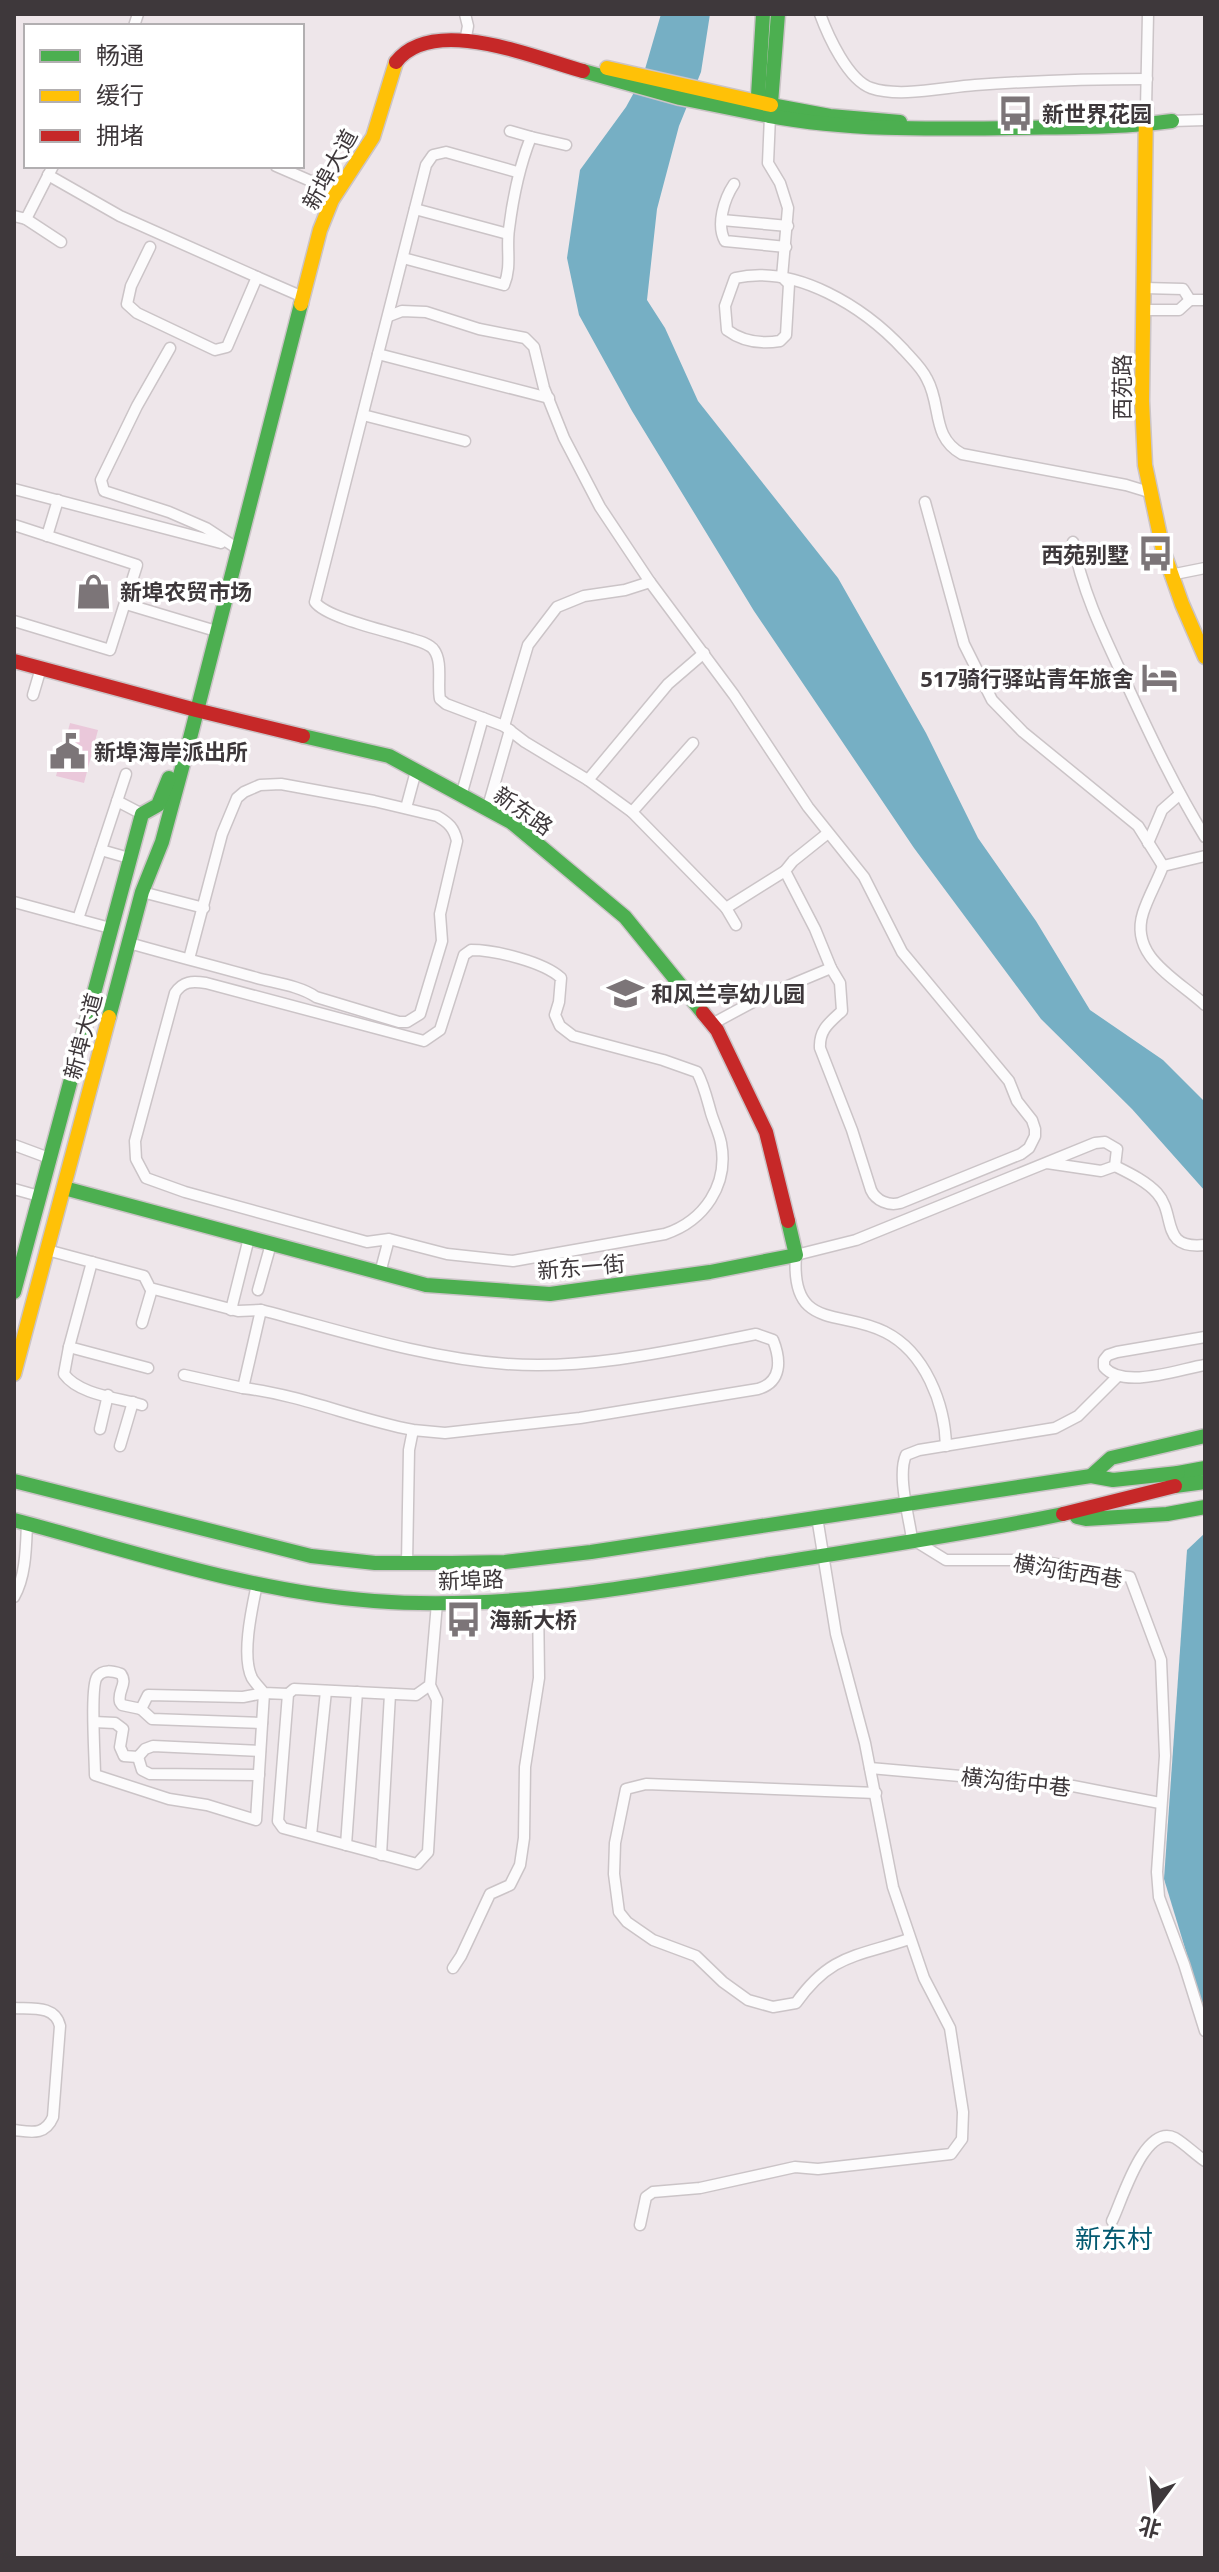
<svg xmlns="http://www.w3.org/2000/svg" width="1219" height="2572" viewBox="0 0 1219 2572" font-family="'Noto Sans','Noto Sans SC',sans-serif">
<rect width="100%" height="100%" fill="#eee6ea"/>
<polygon fill="#eac8da" points="70,723 98,730 84,783 56,776"/>
<g fill="#76afc4">
<polygon points="661,14 710,14 701,72 679,126 657,209 647,300 665,328 698,401 838,578 926,733 978,838 1036,921 1090,1010 1163,1060 1205,1102 1205,1191 1132,1109 1041,1019 914,848 754,611 632,411 579,315 567,258 580,170 626,107 643,76"/>
<polygon points="1205,1533 1205,2014 1164,1879 1187,1550"/>
</g>
<g fill="none" stroke-linecap="round" stroke-linejoin="round">
<defs>
<g id="street">
<path d="M820,14C828,36 848,80 871,88C900,98 945,87 975,85C1032,81 1090,79 1147,79"/>
<polyline points="134,26 138,14"/>
<polyline points="465,42 468,26 465,14"/>
<polyline points="1146,108 1148,14"/>
<path d="M770,116L768,163L780,183L788,208L782,277L789,284L786,335L780,341C762,344 743,342 727,330L725,306L735,278C796,264 864,307 904,350C912,359 922,368 927,379C942,406 931,437 962,454L1126,485L1149,492"/>
<polyline points="1172,121 1205,120"/>
<polyline points="510,131 531,137"/>
<polyline points="276,166 336,192"/>
<path d="M517,172L446,152L433,155L426,165L315,602C326,618 391,632 412,639C419,641 430,644 434,650C443,662 437,685 440,699L446,704L504,726L525,742L588,780"/>
<polyline points="48,175 120,216 257,277"/>
<path d="M734,184C724,199 716,225 725,241L786,247"/>
<polyline points="415,209 508,234"/>
<polyline points="14,216 26,219 53,166"/>
<polyline points="26,219 61,242"/>
<polyline points="722,220 788,226"/>
<polyline points="150,247 131,286 127,304 137,313 215,350 227,347 257,277 303,297"/>
<path d="M403,258L504,285C512,266 506,249 509,229C513,197 519,167 531,137L566,145"/>
<polyline points="1144,288 1183,289 1190,300 1205,300"/>
<polyline points="1144,310 1179,310 1190,300"/>
<path d="M389,316L402,311L426,312L479,329L525,338L534,347L544,388L564,438L600,507L650,582L734,695L808,807L864,877L902,952L1009,1081L1017,1101L1032,1120L1035,1129V1136L1029,1148L1021,1154L900,1203C889,1206 876,1201 871,1190L852,1130L820,1048C819,1030 829,1023 842,1011L840,983L831,968L764,996L712,1024"/>
<polyline points="170,348 137,406 101,480 104,491 169,512 206,528 238,549"/>
<polyline points="378,354 549,398"/>
<polyline points="363,415 465,441"/>
<polyline points="14,489 221,543"/>
<polyline points="925,502 964,644 992,700 1023,732 1138,826 1163,866"/>
<polyline points="14,525 137,565 110,650 14,621"/>
<polyline points="47,536 58,500"/>
<path d="M1073,542C1082,592 1105,638 1127,685C1151,737 1175,788 1205,837"/>
<polyline points="1170,575 1205,568"/>
<polyline points="126,604 216,631"/>
<polyline points="33,695 41,668"/>
<polyline points="504,726 528,645 557,607 584,596 625,590 650,582"/>
<polyline points="693,743 632,812 726,908 785,871"/>
<polyline points="461,796 483,718"/>
<polyline points="117,801 142,814"/>
<polyline points="406,808 416,771"/>
<polyline points="487,810 510,730"/>
<polyline points="632,812 588,780 668,684 704,653"/>
<polyline points="828,833 793,861 785,871 815,929 831,968"/>
<polyline points="1148,843 1162,810 1179,795"/>
<polyline points="101,850 129,858"/>
<path d="M1205,856L1163,866C1157,882 1148,897 1143,913C1129,957 1177,979 1205,1005"/>
<polyline points="142,892 204,908"/>
<polyline points="14,902 110,928"/>
<polyline points="726,908 736,925"/>
<polyline points="78,919 126,774"/>
<path d="M129,943C171,955 214,966 257,978C276,983 300,986 316,997L399,1022H407L420,1014L442,941L440,914L457,841C454,828 449,823 437,816L374,801L281,784L260,785L244,792L237,798L222,834L189,959"/>
<polyline points="14,1145 49,1158"/>
<path d="M1115,1166C1129,1173 1146,1181 1157,1193C1177,1215 1159,1250 1205,1245"/>
<polyline points="14,1189 39,1196"/>
<polyline points="47,1250 144,1276 150,1288 238,1311 261,1310"/>
<polyline points="92,1262 69,1347 148,1368"/>
<path d="M380,1273L389,1239L447,1254L513,1261L665,1234C704,1221 729,1185 721,1143C719,1133 714,1123 711,1113C707,1099 704,1085 697,1072L663,1060L573,1036L560,1026L555,1015L559,1002L561,978C544,962 495,950 471,950L464,955L440,1030L424,1041L206,983C192,981 183,981 175,993L135,1141L136,1159L146,1178L185,1192L367,1242L389,1239"/>
<polyline points="258,1290 271,1244"/>
<polyline points="231,1310 249,1238"/>
<polyline points="142,1323 152,1289"/>
<path d="M1205,1337L1117,1352L1108,1355L1104,1360V1367C1124,1390 1179,1369 1205,1365"/>
<path d="M69,1347L64,1374C79,1395 119,1398 142,1405"/>
<polyline points="184,1375 243,1388"/>
<path d="M1117,1377L1078,1416L1055,1428L919,1450L906,1455C897,1475 909,1517 912,1539L946,1560H1033L1130,1577L1161,1660L1165,1756L1157,1872L1159,1897L1184,1964L1205,2031"/>
<polyline points="100,1429 108,1395"/>
<polyline points="120,1446 133,1402"/>
<path d="M946,1446C945,1404 925,1352 885,1332C842,1309 790,1332 796,1255L856,1240L1095,1143L1105,1142L1117,1149L1115,1166L1101,1171L1047,1163"/>
<path d="M407,1564L409,1450L413,1430L445,1433L580,1418L758,1389C782,1382 781,1360 773,1340L756,1334C675,1350 590,1370 507,1364C423,1358 342,1331 261,1310L243,1388C302,1395 355,1419 413,1430"/>
<path d="M257,1584C252,1608 241,1656 252,1678C255,1683 260,1688 264,1693L243,1697L148,1695L141,1709L122,1705L120,1702C117,1691 128,1684 121,1674C112,1671 103,1669 97,1677C90,1687 95,1759 95,1775L169,1799L207,1805L256,1820L264,1693L288,1694"/>
<path d="M14,1597C26,1576 26,1547 27,1523"/>
<polyline points="430,1685 416,1695 294,1689 288,1694 278,1821 283,1828 417,1864 428,1852 437,1700 430,1685 437,1603"/>
<polyline points="141,1709 152,1719 262,1723"/>
<polyline points="94,1722 115,1723 123,1729 120,1747 124,1756 138,1757 145,1749 153,1746 260,1751"/>
<polyline points="138,1757 142,1770 150,1774 259,1775"/>
<polyline points="870,1768 1073,1786 1160,1803"/>
<path d="M876,1793L646,1784L626,1789L615,1843L614,1874L619,1912L627,1922L653,1940L696,1956L723,1982L748,2000L773,2007L796,2003C831,1954 856,1957 909,1939"/>
<polyline points="311,1835 326,1691"/>
<polyline points="346,1845 357,1692"/>
<polyline points="381,1855 390,1694"/>
<polyline points="453,1968 461,1956 490,1894 510,1885 520,1865 524,1838 525,1767 539,1678 538,1598"/>
<path d="M14,2008C32,2009 55,2005 60,2026L53,2117C45,2136 31,2132 14,2130"/>
<path d="M1112,2221C1122,2201 1144,2123 1175,2138C1185,2144 1195,2154 1205,2161"/>
<polyline points="640,2225 646,2197 653,2192 700,2188 795,2167 818,2169 951,2154 962,2139 963,2112 950,2028 924,1978 893,1887 865,1743 836,1634 817,1517"/>
</g>
<g id="fast">
<polyline points="583,71 680,98 770,116 778,14"/>
<polyline points="771,105 830,116 900,122"/>
<polyline points="757,112 763,14"/>
<path d="M770,116C851,131 932,129 1013,128C1067,127 1119,128 1172,121"/>
<polyline points="303,736 389,756 511,822 625,917 703,1013"/>
<polyline points="109,1017 142,892 162,842 189,742 301,304"/>
<polyline points="64,1188 426,1285 550,1294 710,1272 796,1255 788,1221"/>
<polyline points="14,1292 142,814 158,805 169,778"/>
<polyline points="1178,1473 1205,1468"/>
<polyline points="1091,1476 1111,1458 1205,1436"/>
<polyline points="14,1481 311,1556 375,1563 452,1563 505,1562 591,1552 1091,1476 1113,1480 1178,1473"/>
<polyline points="1175,1486 1205,1482"/>
<polyline points="1077,1517 1086,1519 1167,1514 1205,1507"/>
<path d="M14,1520C132,1551 251,1592 374,1601C507,1611 640,1586 771,1564C868,1548 966,1534 1063,1514"/>
</g>
<g id="slow">
<polyline points="607,68 771,105"/>
<polyline points="1146,108 1142,401 1145,465 1163,550 1182,604 1205,657"/>
<polyline points="301,304 320,230 332,200 373,137 396,62"/>
<polyline points="14,1374 109,1017"/>
</g>
<g id="jam">
<path d="M396,62C433,14 535,58 583,71"/>
<polyline points="14,661 196,710 303,736"/>
<polyline points="703,1013 717,1030 766,1132 788,1221"/>
<polyline points="1063,1514 1175,1486"/>
</g>
</defs>
<use href="#street" stroke="#cbc4c7" stroke-width="13"/>
<use href="#fast" stroke="#cbc4c7" stroke-width="17"/>
<use href="#slow" stroke="#cbc4c7" stroke-width="17"/>
<use href="#jam" stroke="#cbc4c7" stroke-width="17"/>
<use href="#street" stroke="#fcfbfc" stroke-width="10"/>
<use href="#fast" stroke="#4caf50" stroke-width="14"/>
<use href="#slow" stroke="#ffc107" stroke-width="14"/>
<use href="#jam" stroke="#c62828" stroke-width="14"/>
</g>
<defs>
<symbol id="bus-bare" viewBox="-9 -9 18 18"><path d="M-5-6H5V4H4V6H2V4H-2V6H-4V4H-5ZM-3.5-4V0h7V-4ZM-3.5 1.2v1.5H-2V1.2ZM2 1.2v1.5H3.5V1.2Z" fill="#7c7578" stroke="#fff" stroke-width="2.5" paint-order="stroke"/></symbol>
<symbol id="shop-bare" viewBox="-9 -9 18 18"><path d="M-5-2.5h2.3a2.7 3.5 0 0 1 5.4 0H5L5.5 6h-11ZM-1.5-2.5h3a1.5 2.3 0 0 0-3 0Z" fill="#7c7578" stroke="#fff" stroke-width="2.5" paint-order="stroke"/></symbol>
<symbol id="hotel-bare" viewBox="-9 -9 18 18"><path d="M-6-4.5h1.5V1H6V5H4.5V3h-9V5H-6ZM-4 0a1.8 1.8 0 1 1 3.6 0ZM.5 0V-2.5h3Q6-2.5 6 0Z" fill="#7c7578" stroke="#fff" stroke-width="2.5" paint-order="stroke"/></symbol>
<symbol id="civic-bare" viewBox="-9 -9 18 18"><path d="M-.6-6.5H3V-4.5H.6V-3L4-1V1h2V6H-6V1h2V-1L-.6-3ZM-1.2 2.5V6h2.4V2.5Z" fill="#7c7578" stroke="#fff" stroke-width="2.5" paint-order="stroke"/></symbol>
<symbol id="school-bare" viewBox="-9 -9 18 18"><path d="M0-5L7-2L0 1L-7-2ZM-4 1L0 2.5L4 1V4Q0 6-4 4Z" fill="#7c7578" stroke="#fff" stroke-width="2.5" paint-order="stroke"/></symbol>
</defs>
<g fill-rule="evenodd">
<use href="#bus-bare" x="990" y="88" width="51" height="51"/>
<use href="#bus-bare" x="1130" y="528" width="51" height="51"/>
<use href="#shop-bare" x="68" y="566" width="51" height="51"/>
<use href="#hotel-bare" x="1134" y="652" width="51" height="51"/>
<use href="#civic-bare" x="42" y="726" width="51" height="51"/>
<use href="#school-bare" x="600" y="968" width="51" height="51"/>
<use href="#bus-bare" x="438" y="1594" width="51" height="51"/>
</g>
<g text-anchor="middle" dominant-baseline="central" stroke-width="7" stroke-linejoin="round" paint-order="stroke">
<g font-size="22" font-weight="bold" fill="#3e383b" stroke="#fff" text-anchor="start">
<text x="1042" y="113">新世界花园</text>
<text x="1129" y="554" text-anchor="end">西苑别墅</text>
<text x="120" y="591">新埠农贸市场</text>
<text x="1134" y="678" text-anchor="end">517骑行驿站青年旅舍</text>
<text x="94" y="751">新埠海岸派出所</text>
<text x="651" y="993">和风兰亭幼儿园</text>
<text x="489" y="1619">海新大桥</text>
</g>
<g font-size="22" fill="#3e383b" stroke="#fff">
<text transform="translate(329 169) rotate(-61)">新埠大道</text>
<text transform="translate(1121 387) rotate(-90)">西苑路</text>
<text transform="translate(524 810) rotate(35)">新东路</text>
<text transform="translate(82 1036) rotate(-75)">新埠大道</text>
<text transform="translate(581 1266) rotate(-5)">新东一街</text>
<text transform="translate(1068 1570) rotate(9)">横沟街西巷</text>
<text transform="translate(471 1579) rotate(-2)">新埠路</text>
<text transform="translate(1016 1781) rotate(6)">横沟街中巷</text>
</g>
<g font-size="26" fill="#045a71" stroke="#fff">
<text x="1114" y="2238">新东村</text>
</g>
</g>
<rect width="1219" height="2572" fill="none" stroke="#3e383b" stroke-width="32"/>
<rect x="24" y="24" width="280" height="144" fill="#ffffff" stroke="#b2afb1" stroke-width="2"/>
<rect x="40" y="50" width="40" height="12" fill="#4caf50" stroke="#b2afb1" stroke-width="2"/>
<text x="96" y="64" font-size="24" fill="#3e383b">畅通</text>
<rect x="40" y="90" width="40" height="12" fill="#ffc107" stroke="#b2afb1" stroke-width="2"/>
<text x="96" y="104" font-size="24" fill="#3e383b">缓行</text>
<rect x="40" y="130" width="40" height="12" fill="#c62828" stroke="#b2afb1" stroke-width="2"/>
<text x="96" y="144" font-size="24" fill="#3e383b">拥堵</text>
<g transform="translate(1155 2508) rotate(195)" stroke="#ffffff" stroke-width="6" paint-order="stroke">
<path d="M0-6L14 30L0 20L-14 30Z" fill="#3e383b"/>
<text y="-12" font-size="22" font-weight="bold" text-anchor="middle" fill="#3e383b">北</text>
</g>
</svg>
